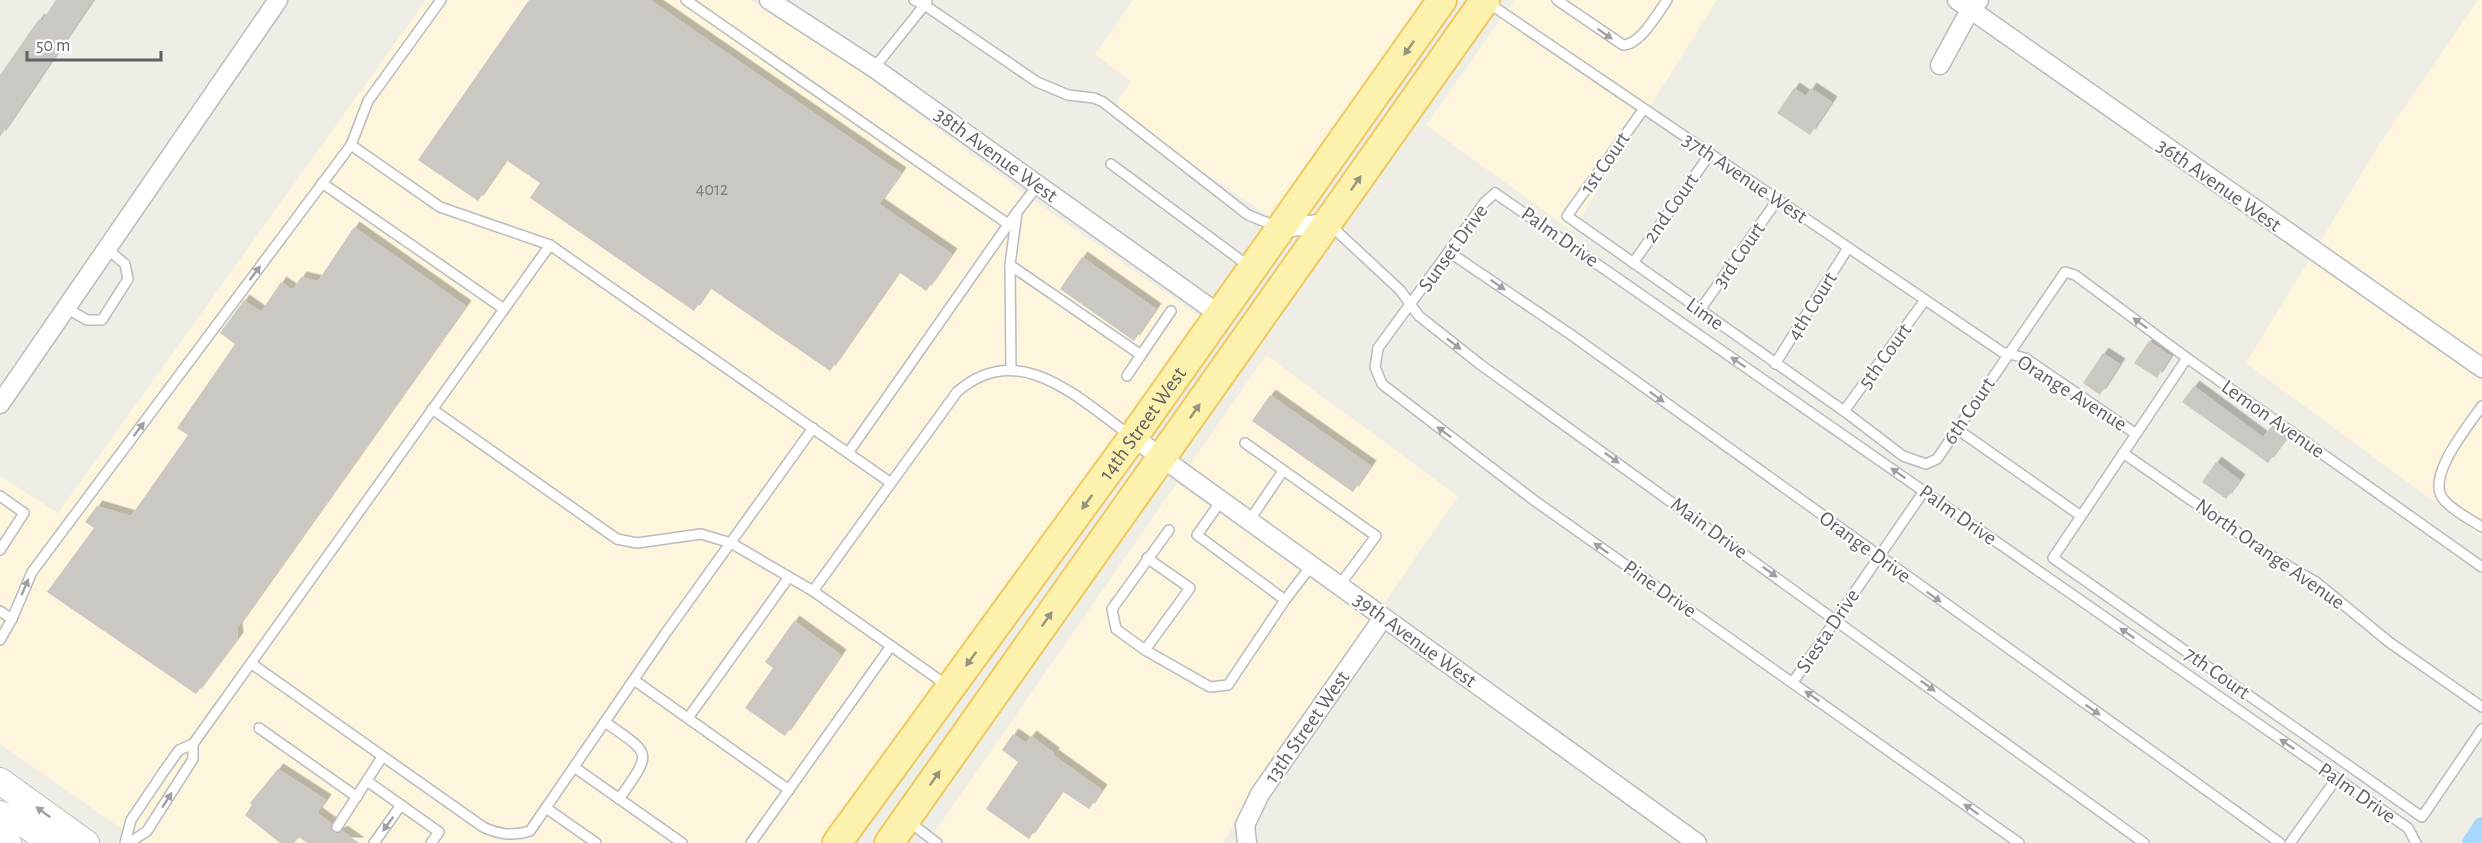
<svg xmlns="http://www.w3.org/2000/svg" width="2482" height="843" viewBox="0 0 2482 843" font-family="'Alegreya Sans',sans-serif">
<defs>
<filter id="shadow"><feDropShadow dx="5.5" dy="-5.5" stdDeviation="0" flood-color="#0004"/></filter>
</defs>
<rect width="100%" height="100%" fill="#efeee6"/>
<g fill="#fdf6dd">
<polygon points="426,0 751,0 868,77 1039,204 1205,320 826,843 142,843 0,744 0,476 58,513"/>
<polygon points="1133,0 1430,0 1273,219 1112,109 1131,82 1095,54"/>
<polygon points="1514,0 1717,0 1572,231 1426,125"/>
<polygon points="2478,0 2482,0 2482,355 2320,242 2380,143"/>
<polygon points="2309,260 2482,381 2482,537 2246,363"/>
<polygon points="1266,355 1458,496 1383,605 1189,466"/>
<polygon points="1177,483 1370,621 1253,788 1227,837 1222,843 927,843"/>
</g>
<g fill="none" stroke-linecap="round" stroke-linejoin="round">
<polyline stroke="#a8d7fd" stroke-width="18" points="2471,843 2482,826"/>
</g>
<g fill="#cbc8c3" filter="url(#shadow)">
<polygon points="56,0 93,0 0,137 0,75 39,19 42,21"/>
<polygon points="529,0 650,0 901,173 879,204 952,254 926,291 899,272 830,371 710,288 694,311 530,198 540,183 506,160 478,201 418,160"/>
<polygon points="1794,88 1806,96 1811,88 1832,102 1810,135 1777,113"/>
<polygon points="354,227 466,306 237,628 238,638 196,694 47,592 94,528 85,522 97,506 131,516 188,435 177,428 235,344 220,333 244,300 261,312 281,282 293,290 301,277 318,281"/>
<polygon points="1082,257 1156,309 1134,341 1060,289"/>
<polygon points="2149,341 2171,356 2157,378 2134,363"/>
<polygon points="2103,353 2120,364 2100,395 2083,383"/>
<polygon points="2194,386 2263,437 2272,426 2287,437 2268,463 2182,402"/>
<polygon points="1270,395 1371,466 1353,492 1252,421"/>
<polygon points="2216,462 2240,480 2226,499 2202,482"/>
<polygon points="794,621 841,655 785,736 745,708 773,668 765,662"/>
<polygon points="1013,734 1026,743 1031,736 1054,753 1053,755 1102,790 1089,809 1062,791 1029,839 986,809 1018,762 1002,750"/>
<polygon points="278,769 326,800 317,813 331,823 333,832 337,834 342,831 359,843 307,843 299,837 294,843 280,843 245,815 252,805 250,803"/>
</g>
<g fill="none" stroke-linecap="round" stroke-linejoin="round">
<defs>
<g id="service">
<polyline points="441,0 368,101 351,145 440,207 550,245"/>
<polyline points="686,0 1008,224"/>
<polyline points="914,0 926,6 1037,82 1068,95 1094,98 1103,102 1248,215 1278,227"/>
<path d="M1557,0L1623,45C1640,45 1658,13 1667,0"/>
<polyline points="1487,2 2002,352 2025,358 2136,434"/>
<polyline points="874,68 927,2"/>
<polyline points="1643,110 1567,216 1844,411 1903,456 1926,464 1937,459 2065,272 2075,275 2187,358 2482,567"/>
<polyline points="1111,164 1250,267"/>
<polyline points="322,183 504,309"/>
<polyline points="1330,225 1400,290 1419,316 1481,365 2144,843"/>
<polyline points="1449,252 1570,334 2280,843"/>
<polyline points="1633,263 1710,154"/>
<polyline points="1010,265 1141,355 1171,311"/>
<polyline points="66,308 87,320 102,320 128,279 125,264 107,249"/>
<polyline points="1700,310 1778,199"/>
<polyline points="2187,358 2053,558 2422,817 2482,729"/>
<polyline points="1775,364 1848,248"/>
<polyline points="1011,369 1010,265 1017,212 1038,185"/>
<polyline points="1127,376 1141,355"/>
<path d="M2482,406C2469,425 2424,478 2444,500C2453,511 2470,519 2482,527"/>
<polyline points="432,409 617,539 637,543 701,534 731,543 813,591 948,686"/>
<polyline points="1844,411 1925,300"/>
<polyline points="1957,429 2081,516"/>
<polyline points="1245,443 1376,536 1339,586"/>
<polyline points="848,453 1017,212"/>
<polyline points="2123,453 2276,559 2316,582 2389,642 2482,707"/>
<polyline points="0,496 24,513 0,550"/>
<polyline points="1221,501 1197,535 1285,600 1311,566"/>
<polyline points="1249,521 1283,471"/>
<polyline points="1169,530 1112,609 1116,629 1145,650 1210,687 1228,685 1285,600"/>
<polyline points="813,591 891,483"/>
<polyline points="0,611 12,619"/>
<polyline points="0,640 12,619 32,572 351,145"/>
<polyline points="1145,650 1190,588 1147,558"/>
<path d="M252,664L483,827C500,835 513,836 530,831L665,634L813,428"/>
<polyline points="634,680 789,790"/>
<polyline points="1793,682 1924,491"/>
<polyline points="688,718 789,577"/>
<path d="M605,722C652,755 653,751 619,799"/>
<polyline points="259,728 357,797"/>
<path d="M193,744L550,245L891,483L957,392C1019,337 1080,400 1131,436"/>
<polyline points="574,767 682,843"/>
<polyline points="367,781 439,832 431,843"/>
<polyline points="546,808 596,843"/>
<polyline points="908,821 937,843"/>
<polyline points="337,827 382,757"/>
<polyline points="125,843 131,820 162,774 179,750 193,744 193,759 147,831 129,843"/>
<polyline points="374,843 401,805"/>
<polyline points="751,843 891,646"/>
<polyline points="2019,843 1535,501 1382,384 1375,367 1378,348 1485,202 1495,193 2408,828 2416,843"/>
<polyline points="2290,843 2337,778"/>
</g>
<g id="minor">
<polyline points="769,0 874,68 1220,315"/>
<polyline points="1957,0 2482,368"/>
<polyline points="1940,65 1970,10 1979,0"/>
<polyline points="1281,228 1328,223"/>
<polyline points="0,404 278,0"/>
<polyline points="1133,437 1697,843"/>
<polyline points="1247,843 1245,825 1260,794 1383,618"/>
</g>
<g id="secondary">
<polyline points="0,781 86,843"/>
<polyline points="0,814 26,825 51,843"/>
<polyline points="0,837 8,843"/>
</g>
<g id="primary">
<path id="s1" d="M837,843L1133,437L1442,0"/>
<polyline points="889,843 1485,0"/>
</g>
</defs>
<use href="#service" stroke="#b8bbbf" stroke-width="12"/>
<use href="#minor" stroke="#b8bbbf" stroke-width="21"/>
<use href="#secondary" stroke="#b7babf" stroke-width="28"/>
<use href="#primary" stroke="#efc960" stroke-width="32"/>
<use href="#service" stroke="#fff" stroke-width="9"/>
<use href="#minor" stroke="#fff" stroke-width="18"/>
<use href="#secondary" stroke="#fff" stroke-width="26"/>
<use href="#primary" stroke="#fdf2ad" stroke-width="28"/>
</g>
<defs><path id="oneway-solid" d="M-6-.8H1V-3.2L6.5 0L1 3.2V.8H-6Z" transform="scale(1.5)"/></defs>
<g fill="#9ea0a3">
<use href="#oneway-solid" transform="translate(1605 34) rotate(35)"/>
<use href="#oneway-solid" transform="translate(255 273) rotate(-53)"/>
<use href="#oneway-solid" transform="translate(1498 285) rotate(35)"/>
<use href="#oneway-solid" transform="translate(2140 323) rotate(-144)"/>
<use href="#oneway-solid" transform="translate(1454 344) rotate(38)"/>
<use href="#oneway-solid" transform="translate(1738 362) rotate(-145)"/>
<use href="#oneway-solid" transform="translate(1657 397) rotate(36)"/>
<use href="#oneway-solid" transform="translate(139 429) rotate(-53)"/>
<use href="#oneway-solid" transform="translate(1444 432) rotate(-143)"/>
<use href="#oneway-solid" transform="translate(1612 458) rotate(36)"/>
<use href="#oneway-solid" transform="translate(1898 473) rotate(-145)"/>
<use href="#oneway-solid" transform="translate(1601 548) rotate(-145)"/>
<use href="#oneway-solid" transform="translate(1770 572) rotate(36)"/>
<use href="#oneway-solid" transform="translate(25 587) rotate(-67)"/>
<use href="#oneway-solid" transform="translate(1934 597) rotate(35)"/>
<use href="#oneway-solid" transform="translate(2127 633) rotate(-145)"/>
<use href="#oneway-solid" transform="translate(1928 686) rotate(36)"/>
<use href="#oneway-solid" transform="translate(1812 696) rotate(-145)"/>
<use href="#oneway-solid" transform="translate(2093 710) rotate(35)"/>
<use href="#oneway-solid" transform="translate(2287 744) rotate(-145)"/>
<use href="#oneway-solid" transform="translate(167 800) rotate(-57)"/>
<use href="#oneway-solid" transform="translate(1971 809) rotate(-145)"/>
<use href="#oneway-solid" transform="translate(43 812) rotate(-144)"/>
<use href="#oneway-solid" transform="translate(388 824) rotate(126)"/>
</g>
<g fill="#96947f">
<use href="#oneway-solid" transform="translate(1409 48) rotate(125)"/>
<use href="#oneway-solid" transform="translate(1356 183) rotate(-55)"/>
<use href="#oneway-solid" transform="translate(1195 411) rotate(-55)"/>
<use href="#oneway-solid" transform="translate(1087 502) rotate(126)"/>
<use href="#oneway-solid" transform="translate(1047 619) rotate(-55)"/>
<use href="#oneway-solid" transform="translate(971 659) rotate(126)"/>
<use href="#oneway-solid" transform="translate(935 778) rotate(-55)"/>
</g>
<g text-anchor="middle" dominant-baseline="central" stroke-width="4.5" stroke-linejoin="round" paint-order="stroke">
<g font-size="18" fill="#797b7d">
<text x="712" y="190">4012</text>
</g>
<g font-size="21" fill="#5e6166" stroke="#fff">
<text transform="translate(996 155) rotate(36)">38th Avenue West</text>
<text transform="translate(1605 163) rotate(-55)">1st Court</text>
<text transform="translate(1745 178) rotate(34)">37th Avenue West</text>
<text transform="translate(2219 185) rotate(35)">36th Avenue West</text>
<text transform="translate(1671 208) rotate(-55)">2nd Court</text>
<text transform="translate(1560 237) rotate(35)">Palm Drive</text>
<text transform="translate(1453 248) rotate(-54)">Sunset Drive</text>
<text transform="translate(1739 255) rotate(-55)">3rd Court</text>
<text transform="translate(1812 306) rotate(-58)">4th Court</text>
<text transform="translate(1705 314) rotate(35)">Lime</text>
<text transform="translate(1885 356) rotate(-54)">5th Court</text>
<text transform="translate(2072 393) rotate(32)">Orange Avenue</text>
<text transform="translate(1969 411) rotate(-56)">6th Court</text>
<text transform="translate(2273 419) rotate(35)">Lemon Avenue</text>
<text stroke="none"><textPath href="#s1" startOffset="519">14th Street West</textPath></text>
<text transform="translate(1958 515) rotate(35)">Palm Drive</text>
<text transform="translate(1709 528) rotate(36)">Main Drive</text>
<text transform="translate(1865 547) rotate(36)">Orange Drive</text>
<text transform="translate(2270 554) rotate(35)">North Orange Avenue</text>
<text transform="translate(1660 589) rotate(35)">Pine Drive</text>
<text transform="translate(1828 631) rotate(-56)">Siesta Drive</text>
<text transform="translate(1415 640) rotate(36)">39th Avenue West</text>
<text transform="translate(2217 673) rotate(35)">7th Court</text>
<text transform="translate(1307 727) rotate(-55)">13th Street West</text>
<text transform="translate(2357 793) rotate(35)">Palm Drive</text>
</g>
</g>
<path d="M27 51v9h134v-9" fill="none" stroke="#5e6166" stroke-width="3"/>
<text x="36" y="51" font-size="18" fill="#5e6166" stroke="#ffffff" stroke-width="4.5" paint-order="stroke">50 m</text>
</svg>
